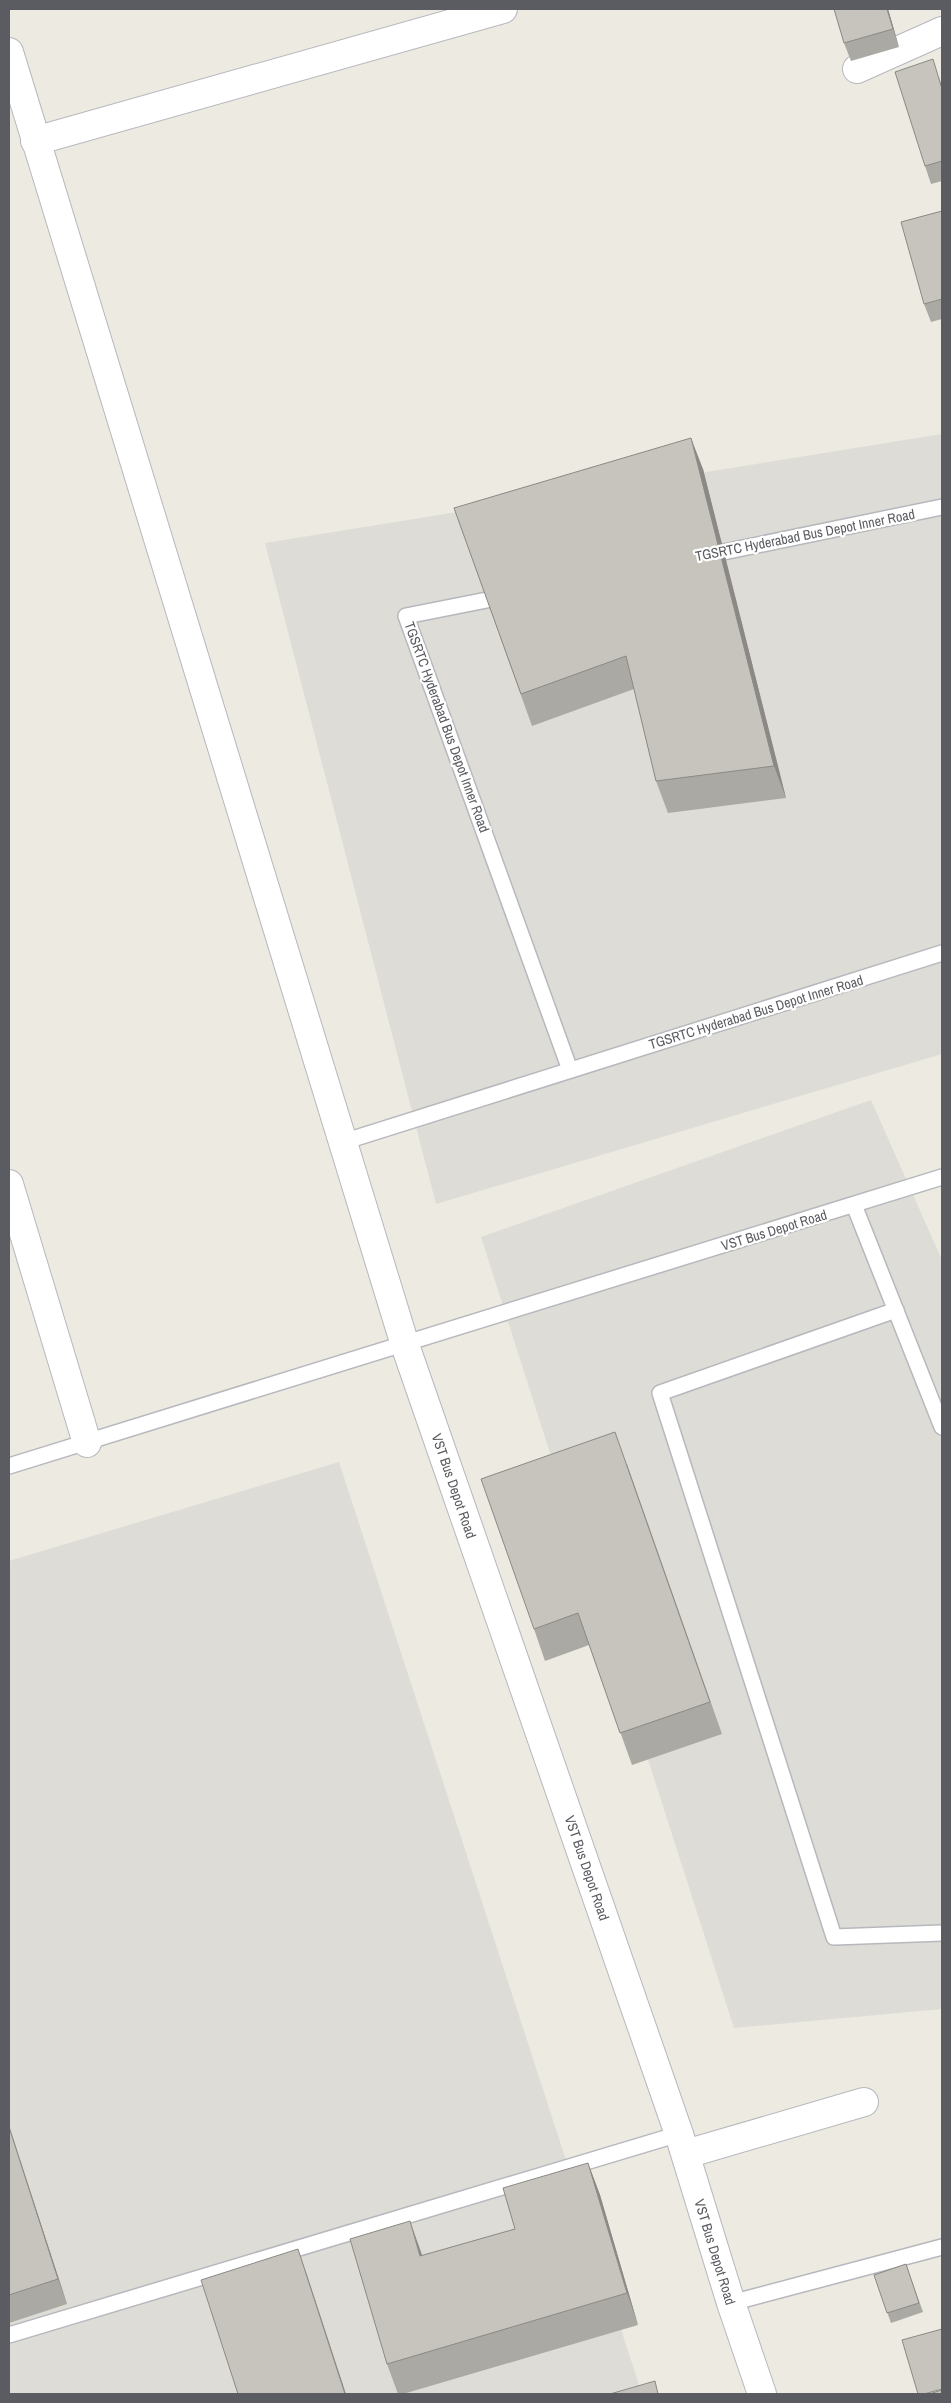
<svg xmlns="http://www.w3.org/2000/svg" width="951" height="2403" viewBox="0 0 951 2403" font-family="'Archivo Narrow',sans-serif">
<rect width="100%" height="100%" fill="#eceae1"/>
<g fill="#dddcd6">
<polygon points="942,434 942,1054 436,1204 265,543"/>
<polygon points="871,1100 942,1260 942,2009 734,2028 481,1237"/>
<polygon points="339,1462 642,2394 9,2394 9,1561"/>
</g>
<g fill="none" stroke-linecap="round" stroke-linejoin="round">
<defs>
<g id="service">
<polyline points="704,556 942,507"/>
<polyline points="507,596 406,616 570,1070"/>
<polyline points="343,1142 942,953"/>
<polyline points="854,1205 942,1427"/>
<polyline points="896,1310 660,1393 834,1937 942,1933"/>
<polyline points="9,1466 942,1177"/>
<polyline points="731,2303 942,2247"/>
<polyline points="9,2335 679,2134"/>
</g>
<g id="minor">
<polyline points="9,52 405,1345 679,2134 731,2303 762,2394"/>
<polyline points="857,69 942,31"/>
<polyline points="35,141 503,9"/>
<polyline points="9,1184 87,1443"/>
<polyline points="686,2154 864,2102"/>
</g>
</defs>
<use href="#service" stroke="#b7b8bd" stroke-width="18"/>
<use href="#minor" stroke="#b7b8bd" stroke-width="30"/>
<use href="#service" stroke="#fff" stroke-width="15"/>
<use href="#minor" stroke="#fff" stroke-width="28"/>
</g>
<g fill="#aba9a3">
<polygon points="834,9 888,9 899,47 851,61 844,43"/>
<polygon points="939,77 942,87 942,181 931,184 925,166"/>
<polygon points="942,211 942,319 931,322 924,304"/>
<polygon points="703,469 786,798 668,813 656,781 634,689 532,726 454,508"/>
<polygon points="627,1464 722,1734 632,1765 589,1645 545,1661 534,1629"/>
<polygon points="9,2125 67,2304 9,2323"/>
<polygon points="588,2163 600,2195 638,2325 403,2394 398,2394 387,2364 422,2256 515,2229"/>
<polygon points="906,2264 923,2312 891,2323 874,2275"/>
</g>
<g fill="#8b8985">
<polygon points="887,9 888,9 899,47 893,29"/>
<polygon points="691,438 703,469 786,798 774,766"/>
<polygon points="9,2125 10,2130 67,2304 58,2279 9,2127"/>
<polygon points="588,2163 600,2195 638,2325 627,2293"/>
<polygon points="410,2221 421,2252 432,2288 420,2256"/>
<polygon points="298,2249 309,2281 346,2394 345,2394"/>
</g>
<g fill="#c7c4be" stroke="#8b8985">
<polygon points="834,9 887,9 893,29 844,43"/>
<polygon points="933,59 942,89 942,161 925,166 895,72"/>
<polygon points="942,211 942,299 924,304 901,222"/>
<polygon points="691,438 774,766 656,781 626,656 521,694 454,508"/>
<polygon points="615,1432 710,1702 620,1733 578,1613 534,1629 481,1479"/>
<polygon points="9,2127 58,2279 9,2295"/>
<polygon points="588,2163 627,2293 387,2364 350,2239 410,2221 420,2256 515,2229 503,2188"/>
<polygon points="298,2249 345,2394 238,2394 201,2280"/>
<polygon points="906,2264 919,2303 887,2313 874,2275"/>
<polygon points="942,2329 942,2389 924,2394 918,2394 902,2340"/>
<polygon points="655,2381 658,2394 610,2394"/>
<polygon points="942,2390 942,2394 929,2394"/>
</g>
<g text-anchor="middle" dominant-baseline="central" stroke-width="4.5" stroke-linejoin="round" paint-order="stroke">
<g font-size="14" fill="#5a5c61" stroke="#fff">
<text transform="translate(805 535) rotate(-11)">TGSRTC Hyderabad Bus Depot Inner Road</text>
<text transform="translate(447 727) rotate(70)">TGSRTC Hyderabad Bus Depot Inner Road</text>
<text transform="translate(756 1012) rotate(-17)">TGSRTC Hyderabad Bus Depot Inner Road</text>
<text transform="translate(774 1230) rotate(-17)">VST Bus Depot Road</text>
<text transform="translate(454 1486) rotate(71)">VST Bus Depot Road</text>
<text transform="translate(587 1868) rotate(71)">VST Bus Depot Road</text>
<text transform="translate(715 2252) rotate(73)">VST Bus Depot Road</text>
</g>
</g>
<rect width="951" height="2403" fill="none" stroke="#5a5c61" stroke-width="20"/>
</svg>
